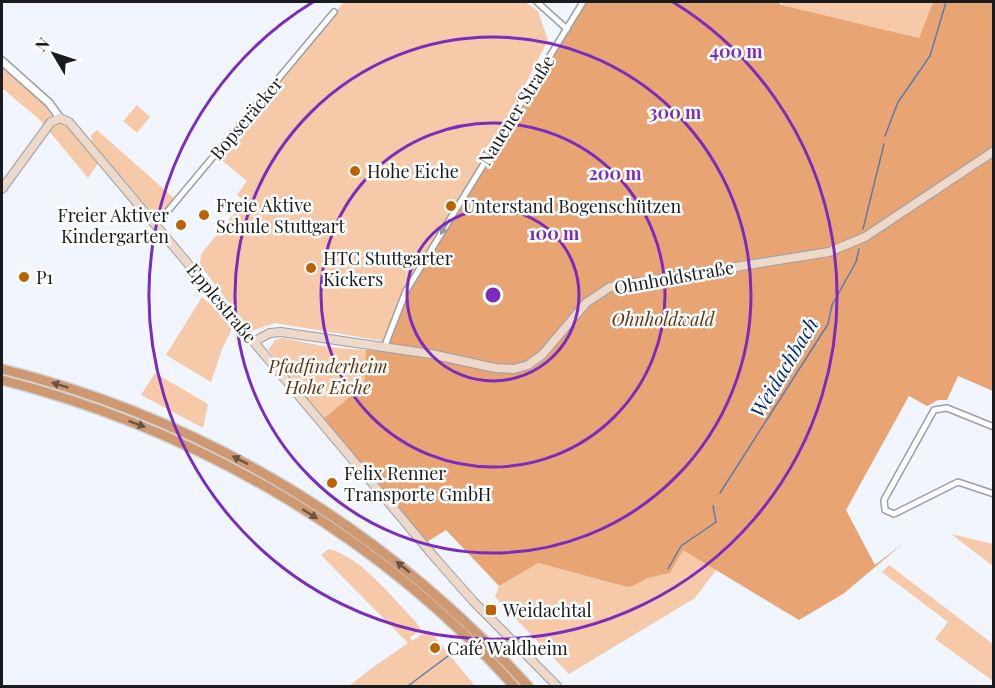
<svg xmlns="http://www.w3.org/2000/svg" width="995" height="688" viewBox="0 0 995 688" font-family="'Playfair Display',serif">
<rect width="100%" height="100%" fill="#f1f6fe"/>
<g fill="#f6c9a9">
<polygon points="344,2 525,2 538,11 548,40 509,116 440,230 383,341 275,323 251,331 200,265 201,254 244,201 237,195 247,181 213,153"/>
<polygon points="783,2 933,2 919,38 782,5"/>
<polygon points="2,65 39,97 50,114 71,128 100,161 88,178 40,120 2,88"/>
<polygon points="137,105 150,117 137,133 123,121"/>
<polygon points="97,130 175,199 162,213 150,210 92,142 91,135"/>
<polygon points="202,297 208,302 212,302 233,327 222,349 211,382 166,355"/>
<polygon points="283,338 328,347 366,350 364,385 323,419 268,350 275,340"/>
<polygon points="155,373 208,404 203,428 141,395"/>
<polygon points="951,534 993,544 993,566"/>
<path d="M329,549C363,558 392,598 416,622L421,630L410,637L412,641L429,630L475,686H349L372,668L408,643L321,555Z"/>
<polygon points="683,549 717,569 695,598 569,674 495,597 499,586 537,563 627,587 633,586 648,578 670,573"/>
<polygon points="889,565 993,644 993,681 935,639 948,622 882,572"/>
</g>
<polygon fill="#e8a573" points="584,2 777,2 782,5 919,38 933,2 993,2 993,391 958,376 947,400 938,400 927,406 909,396 846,510 875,565 905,542 843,594 799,620 683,550 670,573 648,578 633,586 627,587 538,563 499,586 446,530 427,542 323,419 364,385 366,350 385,351 401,305 412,286"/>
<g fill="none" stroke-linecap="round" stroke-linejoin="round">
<g stroke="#5f7aa8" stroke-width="1.5">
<polyline points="885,136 898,102 930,56 946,2"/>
<polyline points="863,229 884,144"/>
<polyline points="720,493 828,324 832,305 856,262 859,249"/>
<polyline points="668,569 681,546 716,522 713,506"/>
<polyline points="408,686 452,653"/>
</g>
<defs>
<g id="minor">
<polyline points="537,2 567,29"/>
<polyline points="157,224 334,12"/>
<polyline points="384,348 406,291 583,2"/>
<polyline points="994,427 947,408 934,410 884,500 885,510 894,514 958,482 994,494"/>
</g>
<polyline id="tertiary" points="2,61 49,103 60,118"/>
<g id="secondary">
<polyline points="2,189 51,122 60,118 69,122 436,559 474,602 557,686"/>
<polyline points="255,341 270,333 281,332 431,354 495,368 514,369 528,365 542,355 586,303 610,287 829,252 865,237 994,151"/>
</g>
<g id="trunk">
<path d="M2,369C205,419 388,531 528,686"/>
<path d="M2,380C197,430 379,535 514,686"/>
</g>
</defs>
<use href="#minor" stroke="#9b9fa6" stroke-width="8"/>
<use href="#tertiary" stroke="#9b9fa6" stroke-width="10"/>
<use href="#secondary" stroke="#9b9fa6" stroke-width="10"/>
<use href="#trunk" stroke="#d1d1d2" stroke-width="12"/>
<use href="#minor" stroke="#fff" stroke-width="5"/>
<use href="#tertiary" stroke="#fff" stroke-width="7"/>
<use href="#secondary" stroke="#edd9c9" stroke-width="8"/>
<use href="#trunk" stroke="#ce9870" stroke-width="9"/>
</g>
<defs><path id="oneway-solid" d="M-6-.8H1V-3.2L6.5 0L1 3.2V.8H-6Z" transform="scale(1.5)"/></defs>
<use fill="#98989a" href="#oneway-solid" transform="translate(445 227) rotate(121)"/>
<g fill="#6a5343">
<use href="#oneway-solid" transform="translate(60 385) rotate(-163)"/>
<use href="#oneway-solid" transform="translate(137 424) rotate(21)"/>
<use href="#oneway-solid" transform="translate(240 460) rotate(-153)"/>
<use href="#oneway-solid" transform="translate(310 514) rotate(32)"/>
<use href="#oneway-solid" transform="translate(403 567) rotate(-141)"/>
</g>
<g fill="none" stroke="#7b2cbf" stroke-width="3">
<circle cx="493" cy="295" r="86"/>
<circle cx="493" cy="295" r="172"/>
<circle cx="493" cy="295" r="258"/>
<path d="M673 2A344 344 0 1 1 313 2"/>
</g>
<g fill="#bc6300" stroke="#fff" stroke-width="2">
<circle cx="355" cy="171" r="6"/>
<circle cx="451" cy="206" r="6"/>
<circle cx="204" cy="215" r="6"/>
<circle cx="181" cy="225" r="6"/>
<circle cx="311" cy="268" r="6"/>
<circle cx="24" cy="277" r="6"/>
<circle cx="332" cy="483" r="6"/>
<rect x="485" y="604" width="12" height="12" rx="3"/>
<circle cx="435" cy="648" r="6"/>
</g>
<g text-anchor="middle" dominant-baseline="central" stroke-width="5" stroke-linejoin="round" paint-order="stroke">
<g font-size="18" fill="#191b1e" stroke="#fff">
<text transform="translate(516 110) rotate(-58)">Nauener Straße</text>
<text transform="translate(246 118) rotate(-50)">Bopseräcker</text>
<text transform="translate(674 277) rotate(-10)">Ohnholdstraße</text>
<text transform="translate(222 303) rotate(50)">Epplestraße</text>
</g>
<g font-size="18" fill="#191b1e" stroke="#fff" text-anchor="start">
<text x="367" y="171">Hohe Eiche</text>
<text x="216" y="205">Freie Aktive<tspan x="216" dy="21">Schule Stuttgart</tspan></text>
<text x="463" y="206">Unterstand Bogenschützen</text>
<text x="169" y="215" text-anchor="end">Freier Aktiver<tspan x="169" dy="21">Kindergarten</tspan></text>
<text x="323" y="258">HTC Stuttgarter<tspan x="323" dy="21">Kickers</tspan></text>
<text x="36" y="277">P1</text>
<text x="344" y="473">Felix Renner<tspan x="344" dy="21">Transporte GmbH</tspan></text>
<text x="503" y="610">Weidachtal</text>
<text x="447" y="648">Café Waldheim</text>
</g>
<g font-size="18" font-style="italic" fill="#60340e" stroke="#fff">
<text x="663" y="319">Ohnholdwald</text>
<text x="328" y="366">Pfadfinderheim<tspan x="328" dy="21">Hohe Eiche</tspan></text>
</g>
<g font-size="20" font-style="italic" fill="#032b75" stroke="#fff">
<text transform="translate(783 367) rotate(-59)">Weidachbach</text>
</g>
</g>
<circle cx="493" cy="295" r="9" fill="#7b2cbf" stroke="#fff" stroke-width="3"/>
<g font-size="18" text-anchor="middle" font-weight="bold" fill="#7b2cbf" stroke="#fff" stroke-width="5" stroke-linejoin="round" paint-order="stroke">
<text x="736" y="58">400 m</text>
<text x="675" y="119">300 m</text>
<text x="615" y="180">200 m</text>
<text x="554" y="240">100 m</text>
</g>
<rect width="995" height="688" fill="none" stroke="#191b1e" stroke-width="6"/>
<g transform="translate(54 54) rotate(309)" stroke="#ffffff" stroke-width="4.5" paint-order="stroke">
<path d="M0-4.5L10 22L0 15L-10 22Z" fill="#191b1e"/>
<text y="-9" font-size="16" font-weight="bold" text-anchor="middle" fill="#191b1e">N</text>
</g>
</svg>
